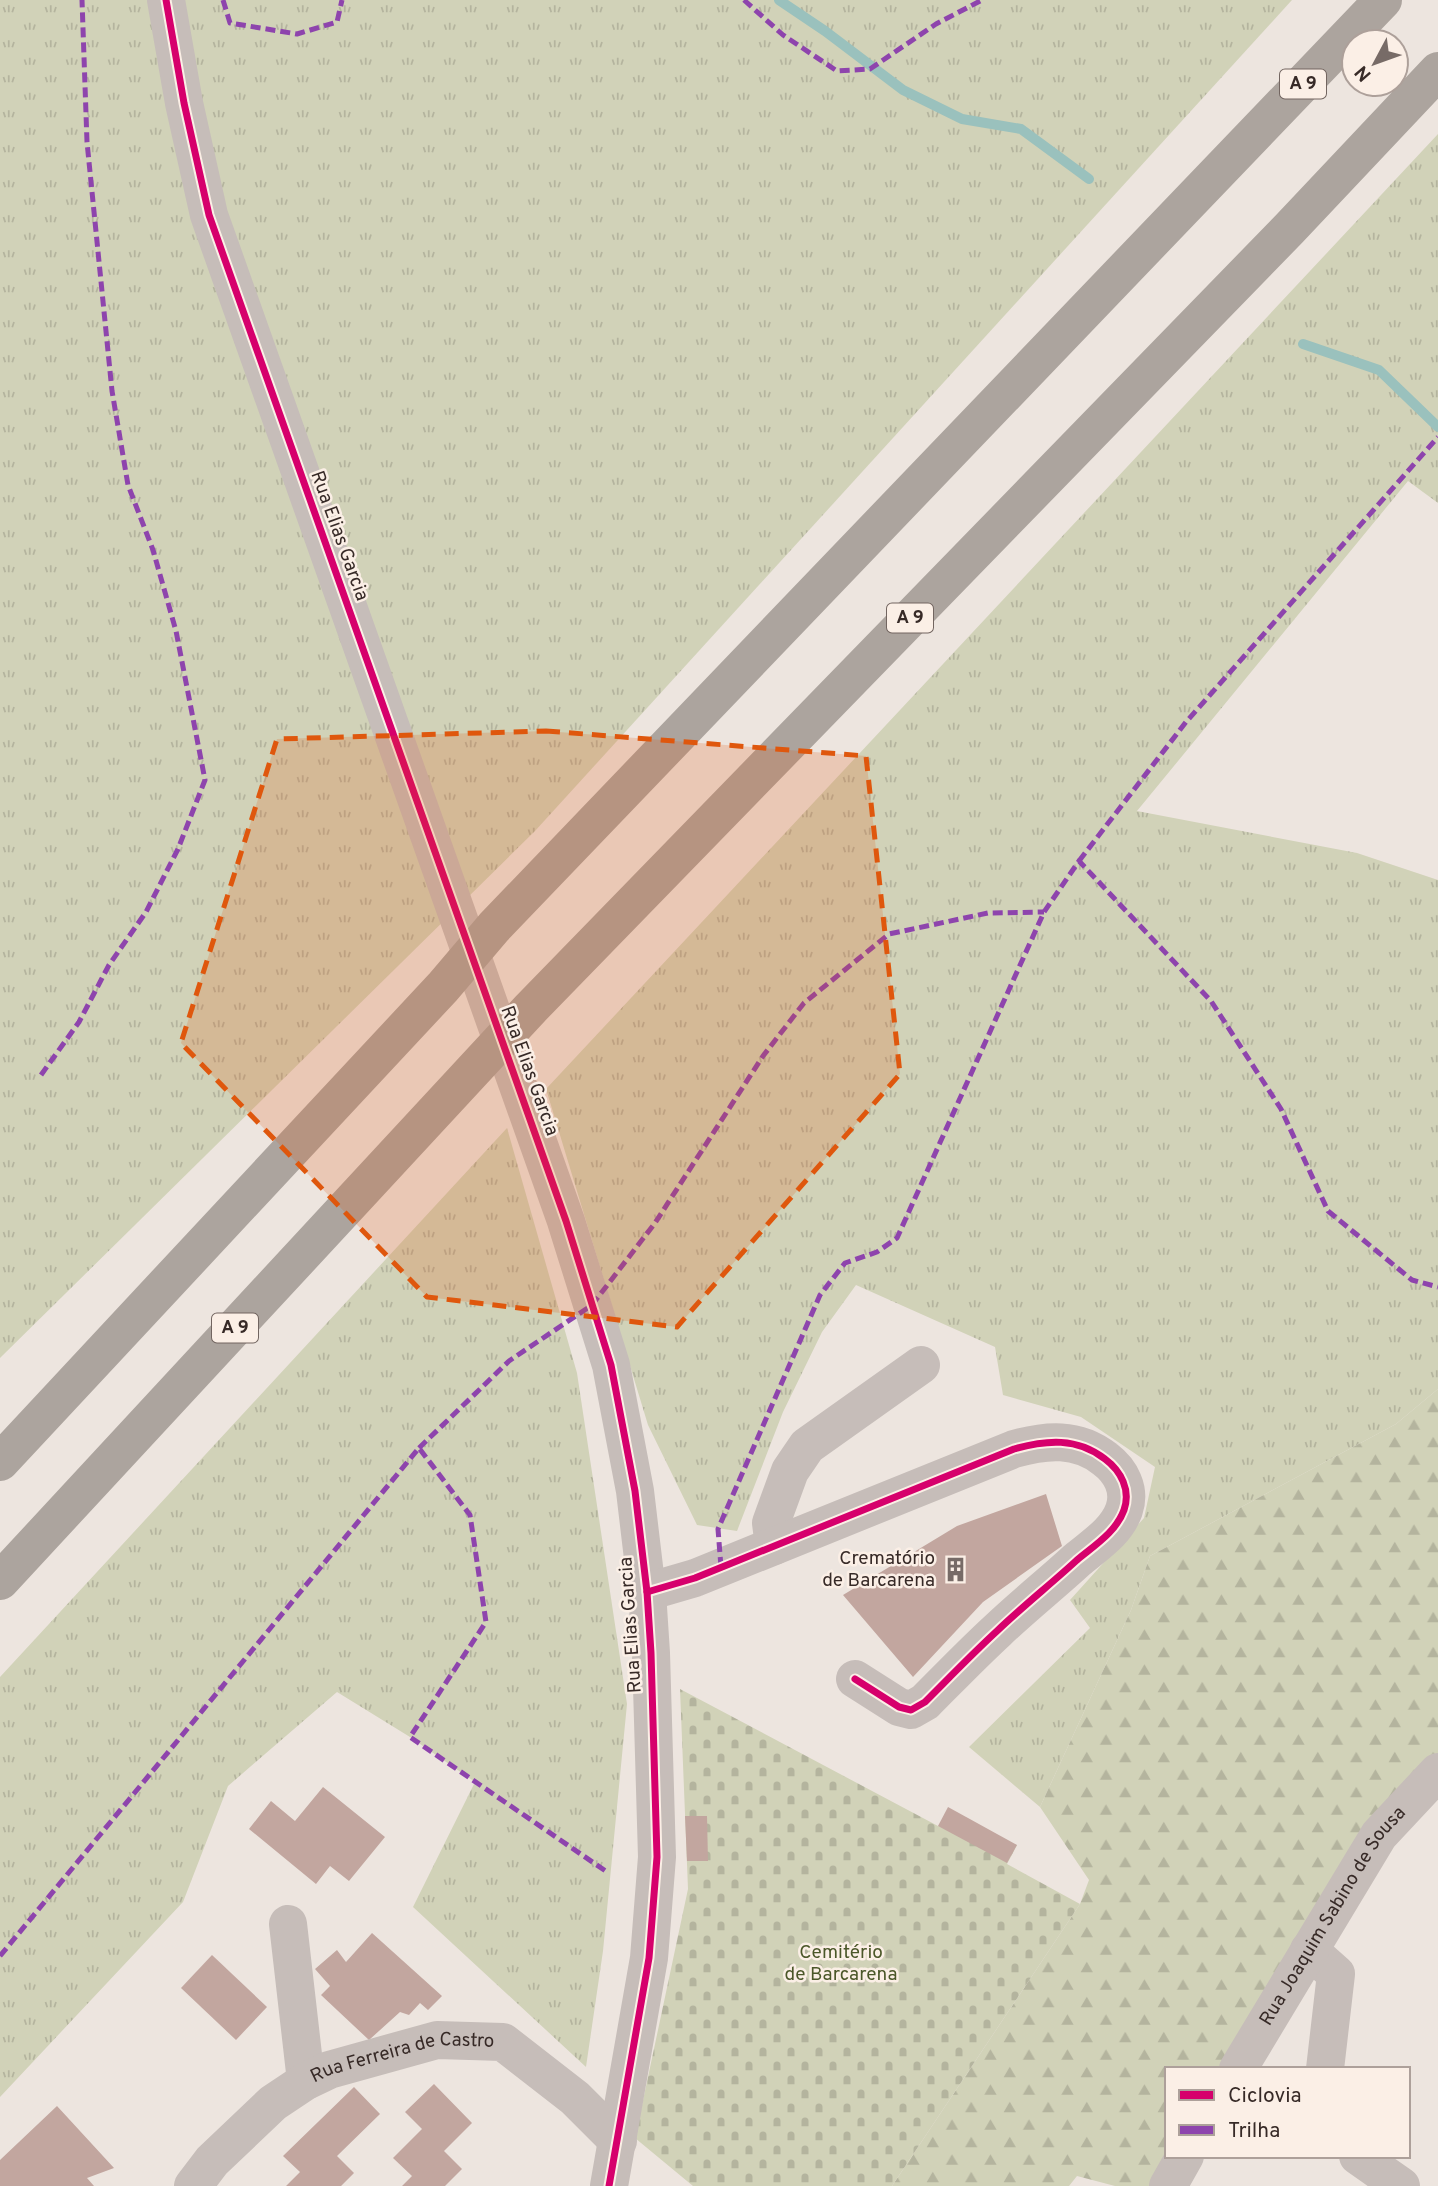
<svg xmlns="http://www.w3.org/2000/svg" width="1438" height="2186" viewBox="0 0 1438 2186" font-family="Overpass,sans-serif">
<defs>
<pattern id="grass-tufts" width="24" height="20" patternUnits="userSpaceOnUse" patternTransform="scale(1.75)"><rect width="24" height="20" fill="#d1d2b8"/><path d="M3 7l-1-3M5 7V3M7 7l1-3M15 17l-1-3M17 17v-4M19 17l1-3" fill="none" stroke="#b4b49e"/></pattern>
<pattern id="forest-firs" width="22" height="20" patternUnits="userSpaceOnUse" patternTransform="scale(1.75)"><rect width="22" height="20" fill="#d1d2b8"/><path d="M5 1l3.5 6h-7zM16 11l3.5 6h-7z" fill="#b4b49e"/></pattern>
<pattern id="cemetery-stones" width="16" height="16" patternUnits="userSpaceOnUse" patternTransform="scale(1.75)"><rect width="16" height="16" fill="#d1d2b8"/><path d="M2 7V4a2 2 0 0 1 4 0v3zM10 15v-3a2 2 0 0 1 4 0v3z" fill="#b4b49e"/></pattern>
</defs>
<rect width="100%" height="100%" fill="#ede5df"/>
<g fill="url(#grass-tufts)">
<polygon points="0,0 1292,0 535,831 0,1358"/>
<polygon points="1438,134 1438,503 1408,481 1137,811 1357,853 1438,880 1438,1389 1396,1424 1150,1556 1131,1610 1040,1807 969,1747 1090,1628 1070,1600 1144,1518 1155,1467 1081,1417 1003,1395 995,1347 856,1285 822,1332 783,1412 737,1531 697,1525 648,1425 546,1089"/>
<polygon points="507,1128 577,1373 627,1704 603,1951 586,2067 413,1907 475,1782 410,1737 337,1692 228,1786 183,1902 0,2097 0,1677"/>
</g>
<polygon fill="url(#forest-firs)" points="1438,1389 1438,1772 1238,2069 1167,2069 1168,2186 1115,2186 1077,2176 1069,2186 892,2186 1080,1904 1089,1880 1040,1807 1131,1610 1150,1556 1396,1424"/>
<polygon fill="url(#cemetery-stones)" points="680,1689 938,1826 1017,1845 1007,1864 1080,1904 892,2186 693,2186 635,2138 688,1889"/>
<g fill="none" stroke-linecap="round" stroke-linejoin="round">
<g stroke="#9ac1bd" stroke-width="10">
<polyline points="779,0 825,31 903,90 962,119 1021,129 1089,179"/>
<polyline points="1303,344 1379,370 1438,427"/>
</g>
</g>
<g fill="#c2a69f">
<polygon points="1046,1494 1062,1546 983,1602 913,1677 843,1595 957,1526"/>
<polygon points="323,1787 385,1837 349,1881 330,1866 316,1884 249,1829 271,1801 295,1821"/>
<polygon points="948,1807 1017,1845 1007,1863 938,1826"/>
<polygon points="685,1816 707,1816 708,1861 687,1861"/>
<polygon points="372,1933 442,1996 428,2010 420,2003 409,2015 400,2012 369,2040 321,1995 330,1986 315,1969 337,1950 346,1962"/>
<polygon points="212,1955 267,2007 236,2040 181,1988"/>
<polygon points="434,2084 472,2123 444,2151 462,2169 445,2186 402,2186 412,2176 393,2158 422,2129 405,2112"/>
<polygon points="354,2087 380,2114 337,2156 354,2173 341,2186 286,2186 300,2172 283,2156"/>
<polygon points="57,2106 114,2168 87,2178 94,2186 0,2186 0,2160"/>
</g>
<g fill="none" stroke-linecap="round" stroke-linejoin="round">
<g stroke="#c6bdb9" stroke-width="38">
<polyline points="166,0 184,103 209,215 566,1221 611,1365 635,1491 647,1592 651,1653 657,1857 649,1958 609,2186"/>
<polyline points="774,1546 771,1523 790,1471 807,1446 921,1365"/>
<path d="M647,1592L695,1578L1014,1449C1046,1440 1077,1437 1105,1459C1121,1471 1131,1490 1124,1510C1116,1532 1095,1545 1077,1560C1051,1584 1023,1606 997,1631C972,1654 949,1678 925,1702L911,1710L899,1707L855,1679"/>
<polyline points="288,1924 306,2081"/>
<polyline points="1309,1950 1336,1974 1325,2069"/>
<path id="s1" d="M1238,2069L1379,1835L1438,1772"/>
<polyline points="1358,2156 1401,2186"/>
<path id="s2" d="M193,2186L212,2161L273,2103L306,2081L329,2070L437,2040L503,2042L575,2098L618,2141"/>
<polyline points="1168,2186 1185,2156"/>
</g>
<g stroke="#aca49e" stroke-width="38">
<polyline points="0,1462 443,987 494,927 1383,0"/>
<polyline points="0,1581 531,1008 1289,229 1438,71"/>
</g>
<g stroke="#8e44ad" stroke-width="5" stroke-dasharray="10 5" stroke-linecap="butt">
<polyline points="223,0 230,23 297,34 337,22 342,0"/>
<polyline points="744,0 783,35 837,71 870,69 936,24 982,0"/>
<polyline points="1079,861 1186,722 1438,437"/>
<polyline points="41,1075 79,1022 109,965 146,912 178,849 205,780 176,631 153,550 128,485 112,391 87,142 82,0"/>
<polyline points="419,1448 509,1361 592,1305 655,1223 763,1056 804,1003 889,934 988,913 1044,912"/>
<polyline points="721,1567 718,1529 820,1295 845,1263 877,1252 897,1238 1044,912 1079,861 1211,1001 1281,1109 1328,1211 1412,1280 1438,1287"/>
<polyline points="0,1956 419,1448 470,1515 486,1622 410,1737 607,1872"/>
</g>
<defs>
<g id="cycleway">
<polyline points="166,0 184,103 209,215 566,1221 611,1365 635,1491 647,1592 651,1653 657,1857 649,1958 609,2186"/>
<path d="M647,1592L695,1578L1014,1449C1046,1440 1077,1437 1105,1459C1121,1471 1131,1490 1124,1510C1116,1532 1095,1545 1077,1560C1051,1584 1023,1606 997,1631C972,1654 949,1678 925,1702L911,1710L899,1707L855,1679"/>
</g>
</defs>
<use href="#cycleway" stroke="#fbefe6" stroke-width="11"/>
<use href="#cycleway" stroke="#d6006c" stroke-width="7"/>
</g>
<path fill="#df570d" fill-opacity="0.2" stroke="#df570d" stroke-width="5" stroke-dasharray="14 9" stroke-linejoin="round" d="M546,731L866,756L900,1074L677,1327L427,1297L181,1043L277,739Z"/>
<defs>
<symbol id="building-bare" viewBox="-9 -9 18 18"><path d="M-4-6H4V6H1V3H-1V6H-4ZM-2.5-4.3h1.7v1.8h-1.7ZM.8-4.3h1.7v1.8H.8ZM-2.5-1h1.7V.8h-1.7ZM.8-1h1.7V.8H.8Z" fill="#776b67" stroke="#fbefe6" stroke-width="2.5" paint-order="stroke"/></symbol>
</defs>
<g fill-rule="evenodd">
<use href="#building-bare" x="938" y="1552" width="35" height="35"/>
</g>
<g text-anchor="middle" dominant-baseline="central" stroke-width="5" stroke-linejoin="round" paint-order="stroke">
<g fill="#fbefe6" stroke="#726560" stroke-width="2">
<rect x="1280" y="69.5" width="46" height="29" rx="5"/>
<rect x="887" y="603.5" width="46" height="29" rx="5"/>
<rect x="212" y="1313.5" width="46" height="29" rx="5"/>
</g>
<g font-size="18" font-weight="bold" fill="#372a27">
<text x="1303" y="84">A 9</text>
<text x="910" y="618">A 9</text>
<text x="235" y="1328">A 9</text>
</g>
<g font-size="19" fill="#372a27" stroke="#fbefe6">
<text transform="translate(339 536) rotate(70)">Rua Elias Garcia</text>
<text transform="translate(529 1071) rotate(70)">Rua Elias Garcia</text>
<text transform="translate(631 1625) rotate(-94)">Rua Elias Garcia</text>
<text stroke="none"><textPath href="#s1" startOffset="180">Rua Joaquim Sabino de Sousa</textPath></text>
<text stroke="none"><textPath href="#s2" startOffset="256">Rua Ferreira de Castro</textPath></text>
</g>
<g font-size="19" fill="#372a27" stroke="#fbefe6" text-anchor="end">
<text x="935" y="1559">Crematório<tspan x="935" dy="22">de Barcarena</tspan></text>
</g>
<g font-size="19" fill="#4b5729" stroke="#fbefe6">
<text x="841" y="1953">Cemitério<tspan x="841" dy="22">de Barcarena</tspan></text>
</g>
</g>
<rect x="1165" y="2067" width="245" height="91" fill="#fbefe6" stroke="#ada09a" stroke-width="2"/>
<rect x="1179" y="2090" width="35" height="10" fill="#d6006c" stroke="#ada09a" stroke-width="2"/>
<text x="1228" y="2102" font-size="21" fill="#372a27">Ciclovia</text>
<rect x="1179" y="2125" width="35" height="10" fill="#8e44ad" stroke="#ada09a" stroke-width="2"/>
<text x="1228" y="2137" font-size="21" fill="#372a27">Trilha</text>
<g transform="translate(1375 63) rotate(229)"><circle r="33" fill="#fbefe6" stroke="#ada09a" stroke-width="2"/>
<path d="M0-5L12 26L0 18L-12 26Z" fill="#776b67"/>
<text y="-10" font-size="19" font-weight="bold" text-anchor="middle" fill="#372a27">N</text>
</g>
</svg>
